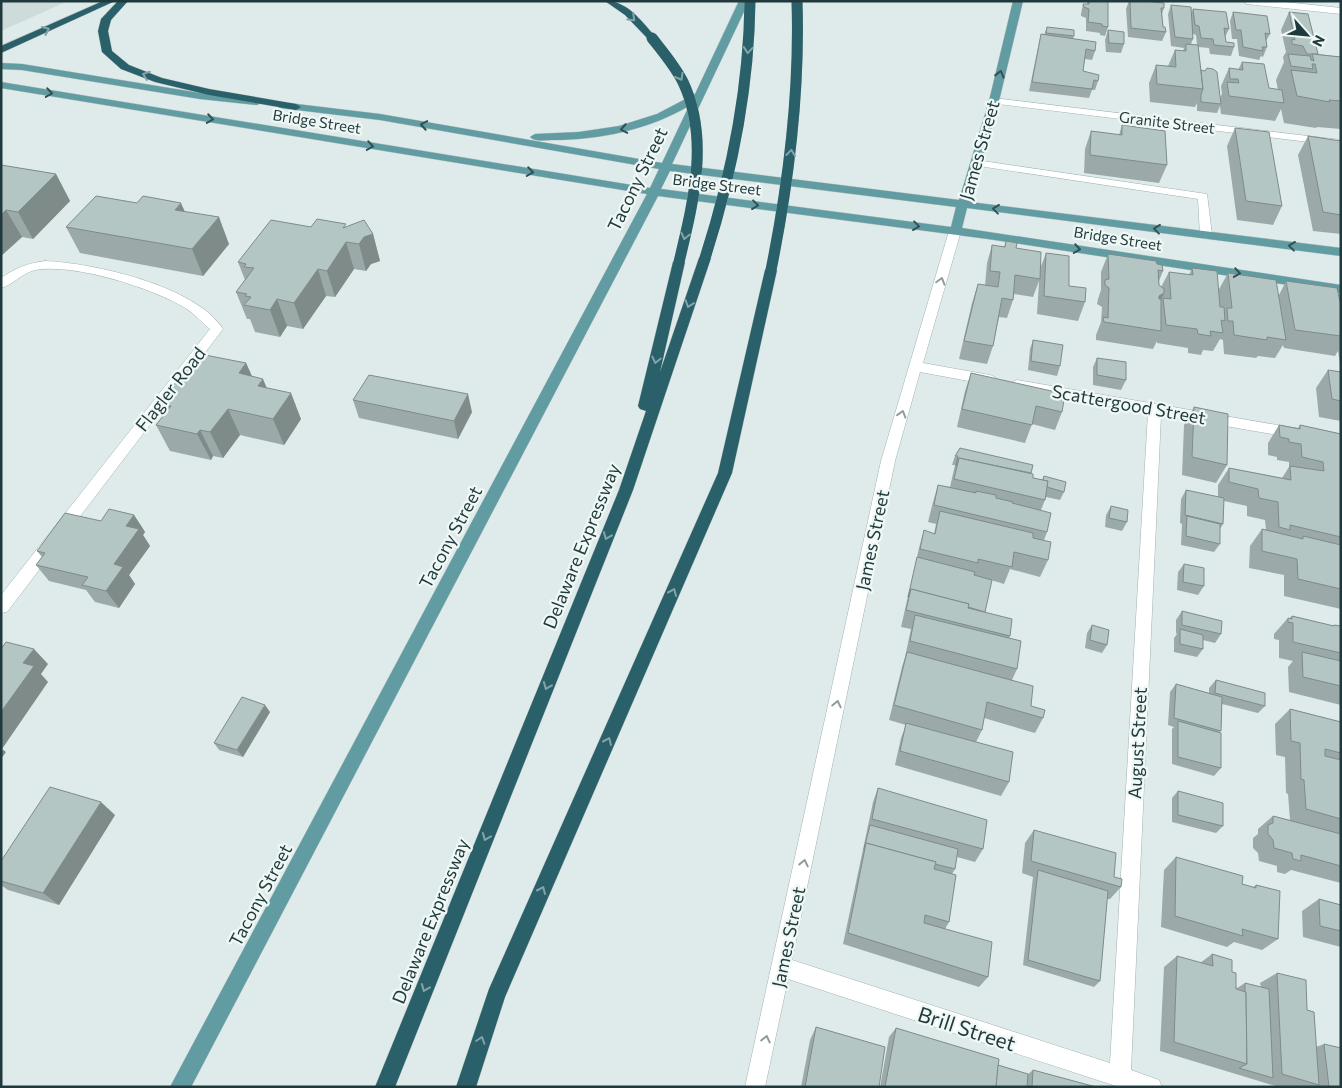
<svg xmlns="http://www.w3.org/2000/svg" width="1342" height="1088" viewBox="0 0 1342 1088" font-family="Commissioner,sans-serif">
<rect width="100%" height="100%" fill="#dfebea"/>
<polygon fill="#cddbda" points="1,1 68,1 1,31"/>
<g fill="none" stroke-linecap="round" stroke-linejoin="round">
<defs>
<g id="minor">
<polygon points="1243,1 1276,1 1341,8 1341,14 1247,4"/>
<polygon points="994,98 1341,140 1341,146 990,103 989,101 990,99"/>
<polygon points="976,160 1207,194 1212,235 1206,239 1200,235 1198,199 972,165 970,163 972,161"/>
<polygon points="955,227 961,231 923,363 990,375 995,377 997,380 995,383 990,385 920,372 895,461 792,960 1110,1063 1148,413 1017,390 1012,388 1010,385 1012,382 1017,380 1300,429 1302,433 1300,437 1295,438 1161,415 1131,1070 1159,1080 1162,1087 1119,1087 788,979 765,1087 745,1087 881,461 949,231"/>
<path d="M45,261C94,263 196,286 223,329L7,612L1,613V595L210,329C202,323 195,314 187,309C153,288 74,263 35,270C22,273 13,285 1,288V278C15,268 29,263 45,261Z"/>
</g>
<g id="major">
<path d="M739,1H749L672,164L959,200L989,101L1013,1H1023L999,101L970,202L1341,248V256L967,208L962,228L1341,285V293L988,239L658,196L191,1087H170L647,194L1,88V82L650,188L659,169L380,120L280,108L275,105L280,102L380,114L662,163L689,106C648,130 599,140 552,140C544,140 535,142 530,137L535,134L579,132L619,126L657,114L695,94ZM670,171L956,207L951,227L661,189Z"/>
<polygon points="1,63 22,64 200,93 257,99 262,102 257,105 200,99 22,70 1,69"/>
</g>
<g id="highway">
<polygon points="103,1 115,1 1,53 1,46"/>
<polygon points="118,1 128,1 111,20 108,31 112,51 129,65 162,78 209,89 296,104 301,107 296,110 209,95 155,82 121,69 102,52 98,31 101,19"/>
<path d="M605,1C628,1 640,20 655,36V40H649L625,15Z"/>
<polygon points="705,254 711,258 633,490 395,1087 375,1087 619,490 646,411 640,409 638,406 673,262 679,258 685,262 660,372 699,258"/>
<polygon points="771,266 777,270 732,473 505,997 476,1087 456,1087 489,989 718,473 765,270"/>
</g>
</defs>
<use href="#minor" stroke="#a2b2b2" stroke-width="1"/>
<use href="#major" stroke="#c0c8c8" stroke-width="1"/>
<use href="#highway" stroke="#c0c8c8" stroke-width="1"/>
<use href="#minor" fill="#fff" fill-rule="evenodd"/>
<use href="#major" fill="#619ca3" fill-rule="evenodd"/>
<use href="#highway" fill="#2a6069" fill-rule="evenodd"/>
<defs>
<g id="highway-bridge">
<path d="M652,38C663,52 675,66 683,82C710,139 693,203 679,262"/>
<path d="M705,258C732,174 749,89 750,1"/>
<path d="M771,270C789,181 800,92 797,1"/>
</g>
</defs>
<use href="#highway-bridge" stroke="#c0c8c8" stroke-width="11" stroke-linecap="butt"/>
<use href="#highway-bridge" stroke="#2a6069" stroke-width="11"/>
</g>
<g fill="#9baaa9" fill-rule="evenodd">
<polygon points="1087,1 1108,1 1108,27 1105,36 1100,35 1100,33 1086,31 1086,18 1081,16 1081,14 1083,4 1087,4"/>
<polygon points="1129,1 1144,1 1164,8 1162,14 1163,27 1166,32 1162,41 1128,37 1126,9"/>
<path d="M1171,5L1191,14L1193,9L1229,29L1225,37L1226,42L1234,47L1231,56L1210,54L1209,48L1198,47L1201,70L1220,98L1222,94L1221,86L1229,68L1238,70L1242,62L1269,88L1278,90L1276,80L1284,62L1283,57L1286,52L1281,30L1289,12L1318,54L1341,57V129L1317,127L1316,128L1284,123L1281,109L1275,121L1221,114L1220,106L1217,113L1197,111V103L1195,107L1150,102L1149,83L1156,65L1168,66L1175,50L1183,51L1184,48L1171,46L1168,14ZM1193,34L1196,35L1197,45L1191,44L1193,39Z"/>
<polygon points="1233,12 1270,34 1266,41 1267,47 1263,57 1261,56 1259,60 1239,56 1237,39 1232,39 1230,21"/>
<polygon points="1047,27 1074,36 1073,38 1095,51 1092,60 1085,59 1083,71 1098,81 1095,90 1092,90 1089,98 1029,91 1039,43 1041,34 1044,35"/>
<polygon points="1108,30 1124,44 1121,53 1106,52 1105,40"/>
<polygon points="1122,125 1167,165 1159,183 1084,173 1085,149 1091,131 1119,135"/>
<polygon points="1235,128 1282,206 1273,225 1237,220 1227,146"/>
<polygon points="1308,136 1341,141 1341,234 1313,231 1298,155"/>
<polygon points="1,165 56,174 70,201 33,239 22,237 1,256"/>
<polygon points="185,211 229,244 203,276 80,253 66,227"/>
<polygon points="311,227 347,227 373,234 380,261 371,264 366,271 354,269 335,297 326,296 303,329 287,326 280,337 255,332 250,319 247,319 236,292 245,280 238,262"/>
<polygon points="1006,241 1016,248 1040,269 1046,253 1069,286 1085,302 1078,321 1037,314 1039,281 1033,297 1014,294 1013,300 1007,318 999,317 993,346 987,364 959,359 972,303 978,284 985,286 987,263 992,245 1004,247"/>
<polygon points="1108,254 1157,264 1163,271 1159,281 1159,285 1161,287 1169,272 1189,275 1192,268 1218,291 1228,273 1279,295 1286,281 1338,295 1341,291 1341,369 1338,351 1335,356 1284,348 1283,345 1275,358 1258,356 1256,358 1224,354 1223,340 1220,339 1213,351 1203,350 1201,355 1188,353 1188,348 1157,343 1157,341 1153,349 1096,340 1096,335 1101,322 1102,307 1097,304 1098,299 1101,290 1101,272"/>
<polygon points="1033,340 1060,366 1057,376 1028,370 1030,349"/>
<polygon points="1097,358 1126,380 1121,390 1093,385 1093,367"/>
<polygon points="246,363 252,376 267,388 301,419 284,445 240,435 223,458 213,456 211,460 170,451 156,425 165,414 159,404 194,370"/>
<polygon points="1328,370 1341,372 1341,421 1319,417 1316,388"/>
<polygon points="971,373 1062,412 1055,430 1032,424 1025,443 957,427 965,391"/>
<polygon points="353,400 472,412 458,439 359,418"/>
<polygon points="1194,407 1227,465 1216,483 1182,475 1184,425"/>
<polygon points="1279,425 1298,428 1300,425 1341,434 1341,609 1284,596 1284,575 1249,568 1250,546 1262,529 1266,530 1265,520 1247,516 1247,506 1224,501 1223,524 1220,529 1220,544 1214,552 1181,545 1182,524 1180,523 1181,499 1186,490 1218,497 1218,485 1229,468 1282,478 1289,467 1289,462 1277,460 1277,457 1268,455 1268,443"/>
<polygon points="955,456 1031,473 1033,478 1042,480 1044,476 1064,492 1060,500 1046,497 1045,500 1041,510 1047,532 1044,540 1048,560 1040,577 1010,569 1004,584 991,580 985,612 1010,636 1009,638 1017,669 1012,680 1031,706 1043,718 1035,733 984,718 982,730 976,742 1009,782 1001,796 895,765 901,738 906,725 889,720 902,667 905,657 911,629 901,627 919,548 924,530 934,534 936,524 928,522 933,502 938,485 950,487 955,465 952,465"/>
<polygon points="1111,506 1127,522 1122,531 1105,527 1106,515"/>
<polygon points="134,515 145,532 143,535 150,546 129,575 135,584 119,608 95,602 86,590 49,581 36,565 42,557 37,551 101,521"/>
<polygon points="1184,564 1204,586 1198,595 1177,590 1178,572"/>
<polygon points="1182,611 1221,634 1215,643 1203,640 1203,649 1197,657 1174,652 1174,638 1177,634 1176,633 1176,620"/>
<polygon points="1292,616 1333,626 1334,625 1341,626 1341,705 1289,692 1288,667 1293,661 1279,658 1279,640 1274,639 1274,634 1288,618 1290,618"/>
<polygon points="1092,625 1107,645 1102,653 1085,648 1087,633"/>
<polygon points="1216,680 1265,706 1258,713 1222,704 1221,731 1219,732 1221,768 1214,776 1172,764 1172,729 1174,727 1168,725 1170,692 1176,684 1209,693 1209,688"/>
<polygon points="1290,709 1341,722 1341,883 1291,870 1285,874 1277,872 1277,866 1259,861 1258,853 1253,848 1253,838 1258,834 1258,829 1273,816 1290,820 1288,794 1286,793 1285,757 1276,755 1275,724"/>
<polygon points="270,712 243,757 219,750 214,743"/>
<polygon points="878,788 983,849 975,862 957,857 955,869 952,874 949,922 945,929 988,977 979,987 843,944 873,802"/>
<polygon points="1178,791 1223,826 1216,833 1172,822 1172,798"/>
<polygon points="115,815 59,905 8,890 1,885 1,861"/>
<polygon points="1034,830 1114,877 1121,887 1110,899 1107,899 1100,981 1094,987 1023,965 1033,877 1022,873 1025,843"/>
<polygon points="1176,857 1242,884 1253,887 1256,885 1278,939 1262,950 1234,942 1227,947 1161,927 1164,870"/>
<polygon points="1319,899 1341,905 1341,947 1303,937 1302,911"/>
<polygon points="1212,954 1232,972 1237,989 1237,988 1245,983 1261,987 1260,983 1277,973 1307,1010 1316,1047 1324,1044 1341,1087 1279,1087 1160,1051 1164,967 1177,956 1200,963"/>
<polygon points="816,1027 879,1087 801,1087 810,1040"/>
<polygon points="896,1028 998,1065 1028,1074 1033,1070 1096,1087 880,1087 889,1037"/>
</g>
<g fill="#7e8b89">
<polygon points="56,174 70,201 33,239 18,212"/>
<polygon points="181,203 193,230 175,210"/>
<polygon points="6,210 22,237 1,256 1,215"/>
<polygon points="219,217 229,244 203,276 192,249"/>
<polygon points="373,234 380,261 371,264 366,271 359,244 364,237"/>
<polygon points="346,242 354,269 335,297 327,271"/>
<polygon points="318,269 326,296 303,329 294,303"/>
<polygon points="1164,293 1155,312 1159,296"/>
<polygon points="277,299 287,326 280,337 270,310"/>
<polygon points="246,363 258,390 239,373"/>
<polygon points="263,379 274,405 258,386"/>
<polygon points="291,393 301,419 284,445 273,419"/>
<polygon points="468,394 472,412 458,439 454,421"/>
<polygon points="228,409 240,435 223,458 210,432"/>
<polygon points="200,430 213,456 211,460 197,434"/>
<polygon points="134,515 145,532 143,535 150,546 129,575 135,584 119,608 106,591 114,564 126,526"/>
<polygon points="34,649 48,664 41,674 48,682 2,749 6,752 1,759 1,712 23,663"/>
<polygon points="265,705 270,712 243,757 237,750"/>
<polygon points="101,802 115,815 59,905 43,893"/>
</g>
<g fill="#b4c6c4" stroke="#7e8b89">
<polygon points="1089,1 1108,1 1108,27 1102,26 1102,24 1088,22 1089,9 1084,7 1083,4 1089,4"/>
<polygon points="1130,1 1144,1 1164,3 1164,8 1161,8 1163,27 1165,27 1166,32 1131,28"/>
<polygon points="1171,5 1191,7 1193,39 1175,37"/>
<polygon points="1193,9 1226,12 1229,29 1224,28 1226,42 1234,43 1234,47 1214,45 1213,39 1201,38 1199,26 1195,25"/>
<polygon points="1233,12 1267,16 1270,34 1265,33 1267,47 1262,47 1263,51 1243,47 1241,30 1236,30"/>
<polygon points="1289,12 1308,14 1318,54 1307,54 1303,46 1292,44 1292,39 1295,40"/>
<polygon points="1047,27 1074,30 1074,36 1046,33"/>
<polygon points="1108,30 1124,32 1124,44 1109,43"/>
<polygon points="1041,34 1096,42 1095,51 1086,49 1083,71 1099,75 1098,81 1094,80 1092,89 1032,82"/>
<polygon points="1186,44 1198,45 1203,89 1157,84 1156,65 1176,67 1175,50 1186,51"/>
<polygon points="1288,54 1310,56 1311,60 1314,61 1312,54 1341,57 1341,101 1329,100 1330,102 1297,96 1291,70 1317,73 1315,64 1312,64 1313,69 1291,66"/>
<polygon points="1242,62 1264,64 1269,88 1282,90 1284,103 1229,96 1227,82 1239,83 1238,79 1230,79 1229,68 1243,70"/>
<polygon points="1207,68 1213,69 1217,72 1221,104 1201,102 1201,94 1203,89 1201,70 1205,71"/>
<polygon points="1122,125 1165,131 1167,165 1090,155 1091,131 1122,135"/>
<polygon points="1235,128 1269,132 1282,206 1246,201"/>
<polygon points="1308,136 1341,141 1341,215 1323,212"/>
<polygon points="1,165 56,174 18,212 6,210 1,215"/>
<polygon points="96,196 137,203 143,196 181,203 175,210 219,217 192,249 66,227"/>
<polygon points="317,219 346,224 343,228 364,220 373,234 364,237 359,244 346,242 327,271 318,269 294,303 277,299 270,310 244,305 251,297 245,296 247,294 236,292 254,268 244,267 246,264 238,262 271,220 311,227"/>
<polygon points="1006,241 1017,243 1016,248 1041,252 1040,279 1015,275 1013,300 1002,298 993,346 964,341 978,284 998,287 1000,272 990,271 992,245 1005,247"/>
<polygon points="1046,253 1069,256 1069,286 1086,288 1085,302 1044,296"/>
<polygon points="1108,254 1156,261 1157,264 1162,265 1163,271 1158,270 1159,285 1164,289 1164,293 1159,296 1159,299 1161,299 1161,331 1104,322 1103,317 1108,318 1109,288 1105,285 1105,280 1109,279"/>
<polygon points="1192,268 1217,271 1220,307 1224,307 1225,321 1221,320 1223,333 1210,331 1211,336 1198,334 1197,329 1166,325 1163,298 1171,299 1169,272 1193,275"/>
<polygon points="1228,273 1276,280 1286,340 1267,337 1267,340 1234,335 1233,321 1228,321 1227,308 1232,308"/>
<polygon points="1286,281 1337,288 1341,306 1341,336 1295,330"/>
<polygon points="1033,340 1063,345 1060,366 1031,361"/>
<polygon points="205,355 246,363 239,373 263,379 258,386 291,393 273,419 228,409 210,432 200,430 197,434 156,425 171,406 159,404 187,368 194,370"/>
<polygon points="1097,358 1126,362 1126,380 1097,375"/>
<polygon points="1328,370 1341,372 1341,401 1332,399"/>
<polygon points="971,373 1065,394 1062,412 1036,406 1032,425 962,409"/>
<polygon points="369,375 468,394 454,421 353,400"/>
<polygon points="1194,407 1228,414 1227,465 1192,457"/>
<polygon points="1279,425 1300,429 1300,425 1341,434 1341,537 1290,525 1290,530 1279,527 1278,502 1259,498 1258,489 1229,482 1229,468 1291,480 1290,466 1324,471 1323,462 1302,457 1301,444 1289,442 1289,439 1280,437"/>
<polygon points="960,448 1033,465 1031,473 959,458 956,466 958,456 955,456"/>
<polygon points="959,458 1033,474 1033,478 1048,481 1045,500 954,479"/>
<polygon points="1044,476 1066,482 1064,492 1047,487 1048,481 1043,480"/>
<polygon points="938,485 976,493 976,491 996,495 996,498 1013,502 1012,503 1051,513 1047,532 934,505"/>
<polygon points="1186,490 1224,498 1223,524 1185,515"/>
<polygon points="1111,506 1128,510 1127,522 1109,518"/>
<polygon points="109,509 134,515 126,526 139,529 114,564 123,567 106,591 82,585 88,577 36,565 45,553 37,551 65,513 101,521"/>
<polygon points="940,511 1033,533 1033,538 1051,542 1048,560 1014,552 1012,567 978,559 978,563 920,549 924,530 935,534"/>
<polygon points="1187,516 1220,524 1220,544 1186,536"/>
<polygon points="1262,529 1303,539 1303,536 1341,545 1341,589 1298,579 1297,559 1262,551"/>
<polygon points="917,557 975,572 974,575 992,580 985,612 968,607 969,604 911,589 908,597"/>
<polygon points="1184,564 1204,568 1204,586 1183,582"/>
<polygon points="911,589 969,604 968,608 1012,619 1010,636 906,610"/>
<polygon points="1182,611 1222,621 1221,634 1182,625"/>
<polygon points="915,615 1021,641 1017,669 910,641"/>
<polygon points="1292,616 1334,626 1334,625 1341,626 1341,653 1293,642 1293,623 1288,622 1288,618 1292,619"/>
<polygon points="1092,625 1109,630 1107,645 1090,640"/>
<polygon points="1180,629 1203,635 1203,649 1180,644"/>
<polygon points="6,642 34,649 23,663 34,666 1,712 1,649"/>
<polygon points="907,652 1033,686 1031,706 1045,710 1043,718 987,702 982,730 894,705"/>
<polygon points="1302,652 1341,661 1341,686 1303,677"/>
<polygon points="1216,680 1265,693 1265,706 1215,693"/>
<polygon points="1176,684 1222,697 1221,731 1174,718"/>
<polygon points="242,697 265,705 237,750 214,743"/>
<polygon points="1290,709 1341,722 1341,753 1325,749 1325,756 1341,760 1341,819 1306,809 1304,780 1301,779 1300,743 1291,741"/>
<polygon points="1178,721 1221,733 1221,768 1178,757"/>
<polygon points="906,723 1013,752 1009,782 900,751"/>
<polygon points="50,787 101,802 43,893 1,881 1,861"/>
<polygon points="878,788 987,820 983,849 872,819"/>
<polygon points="1178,791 1223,803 1223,826 1178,815"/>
<polygon points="1273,816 1341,834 1341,866 1301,855 1301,861 1293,859 1292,853 1274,848 1273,840 1268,834 1268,825 1273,823"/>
<polygon points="870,825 958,849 955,869 935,864 936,862 866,843 864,849"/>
<polygon points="1034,830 1116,853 1114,877 1122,879 1121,887 1031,861"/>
<polygon points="866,843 936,862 934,869 956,875 949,922 925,915 924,923 992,942 988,977 848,933"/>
<polygon points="1176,857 1243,876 1242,884 1256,888 1256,885 1280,891 1278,939 1242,929 1243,936 1175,916"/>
<polygon points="1038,870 1108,891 1100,981 1028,960"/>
<polygon points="1319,899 1341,905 1341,931 1320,926"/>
<polygon points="1212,954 1232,960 1232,972 1236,973 1236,989 1246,992 1247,1064 1174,1042 1177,956 1213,966"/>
<polygon points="1277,973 1306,980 1307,1010 1314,1012 1319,1085 1282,1074"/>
<polygon points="1245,983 1269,989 1273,1078 1239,1068 1247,1064 1246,992 1245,992"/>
<polygon points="816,1027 885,1047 879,1087 805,1087"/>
<polygon points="896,1028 999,1059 996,1087 885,1087"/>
<polygon points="1324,1044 1341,1048 1341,1087 1329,1087"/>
<polygon points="998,1065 1028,1074 1027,1087 996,1087"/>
<polygon points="1033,1070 1096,1087 1032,1087"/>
</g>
<defs><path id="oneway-chevron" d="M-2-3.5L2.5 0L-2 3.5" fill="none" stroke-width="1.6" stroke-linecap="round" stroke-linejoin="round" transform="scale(1.25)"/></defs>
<g stroke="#83a4a8">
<use href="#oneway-chevron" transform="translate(632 18) rotate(44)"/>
<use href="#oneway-chevron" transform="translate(46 30) rotate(-24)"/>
<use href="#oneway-chevron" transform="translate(748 50) rotate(95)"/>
<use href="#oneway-chevron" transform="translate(146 75) rotate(-159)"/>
<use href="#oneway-chevron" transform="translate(680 77) rotate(60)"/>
<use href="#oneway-chevron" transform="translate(791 153) rotate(-83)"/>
<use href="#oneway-chevron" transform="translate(685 236) rotate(103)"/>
<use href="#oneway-chevron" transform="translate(689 304) rotate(109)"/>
<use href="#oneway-chevron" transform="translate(656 360) rotate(103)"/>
<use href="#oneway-chevron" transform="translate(607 536) rotate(112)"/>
<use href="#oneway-chevron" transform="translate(673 592) rotate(-66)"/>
<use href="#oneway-chevron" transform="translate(547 686) rotate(112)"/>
<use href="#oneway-chevron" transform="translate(608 741) rotate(-66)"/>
<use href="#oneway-chevron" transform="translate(486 837) rotate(112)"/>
<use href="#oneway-chevron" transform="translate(542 890) rotate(-66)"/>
<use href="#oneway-chevron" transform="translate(425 988) rotate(112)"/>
<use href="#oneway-chevron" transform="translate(481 1040) rotate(-72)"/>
</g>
<g stroke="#305256">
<use href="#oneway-chevron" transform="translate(1000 74) rotate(-76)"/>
<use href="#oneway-chevron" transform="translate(49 93) rotate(9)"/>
<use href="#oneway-chevron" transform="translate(210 119) rotate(9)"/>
<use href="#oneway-chevron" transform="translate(424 125) rotate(-170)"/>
<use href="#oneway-chevron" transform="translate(624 129) rotate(170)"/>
<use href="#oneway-chevron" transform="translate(370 146) rotate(9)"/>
<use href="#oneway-chevron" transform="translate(530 172) rotate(9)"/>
<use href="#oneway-chevron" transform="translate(755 205) rotate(7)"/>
<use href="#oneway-chevron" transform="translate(996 209) rotate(-173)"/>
<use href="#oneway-chevron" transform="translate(916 226) rotate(7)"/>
<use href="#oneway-chevron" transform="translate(1157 229) rotate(-173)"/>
<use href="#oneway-chevron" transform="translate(1292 246) rotate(-173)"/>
<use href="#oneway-chevron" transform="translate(1077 249) rotate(9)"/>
<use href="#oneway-chevron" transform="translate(1237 273) rotate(9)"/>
</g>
<g stroke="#8f9c9e">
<use href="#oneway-chevron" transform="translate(941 281) rotate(-74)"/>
<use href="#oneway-chevron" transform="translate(902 414) rotate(-73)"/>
<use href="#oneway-chevron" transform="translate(837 704) rotate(-78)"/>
<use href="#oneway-chevron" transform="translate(804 863) rotate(-78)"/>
<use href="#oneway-chevron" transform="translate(766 1039) rotate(-77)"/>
</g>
<g text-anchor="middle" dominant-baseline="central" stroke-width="4.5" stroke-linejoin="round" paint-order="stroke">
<g font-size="15" fill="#1f393c" stroke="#f0f8f6">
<text transform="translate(317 121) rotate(9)">Bridge Street</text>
<text transform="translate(1167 122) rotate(7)">Granite Street</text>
<text transform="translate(717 184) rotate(7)">Bridge Street</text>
<text transform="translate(1118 238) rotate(9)">Bridge Street</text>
</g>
<g font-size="18" fill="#1f393c" stroke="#f0f8f6">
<text transform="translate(979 150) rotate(-74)">James Street</text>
<text transform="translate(637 179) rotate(-64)">Tacony Street</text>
<text transform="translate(170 389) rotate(-52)">Flagler Road</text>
<text transform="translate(1129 404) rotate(10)">Scattergood Street</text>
<text transform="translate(450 537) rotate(-62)">Tacony Street</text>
<text transform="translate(872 540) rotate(-78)">James Street</text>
<text transform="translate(581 546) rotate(-68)">Delaware Expressway</text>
<text transform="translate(1137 743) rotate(-87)">August Street</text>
<text transform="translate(260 895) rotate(-62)">Tacony Street</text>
<text transform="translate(430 921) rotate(-68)">Delaware Expressway</text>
<text transform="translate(788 937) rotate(-78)">James Street</text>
</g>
<g font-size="21" fill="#1f393c" stroke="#f0f8f6">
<text transform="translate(967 1028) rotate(18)">Brill Street</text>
</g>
</g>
<rect width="1342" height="1088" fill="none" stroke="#1f393c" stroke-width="5"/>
<g transform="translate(1307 35) rotate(117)" stroke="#f0f8f6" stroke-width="4" paint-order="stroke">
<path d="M0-4L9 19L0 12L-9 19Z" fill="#1f393c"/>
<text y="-8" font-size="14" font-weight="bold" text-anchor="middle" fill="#1f393c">N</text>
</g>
</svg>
